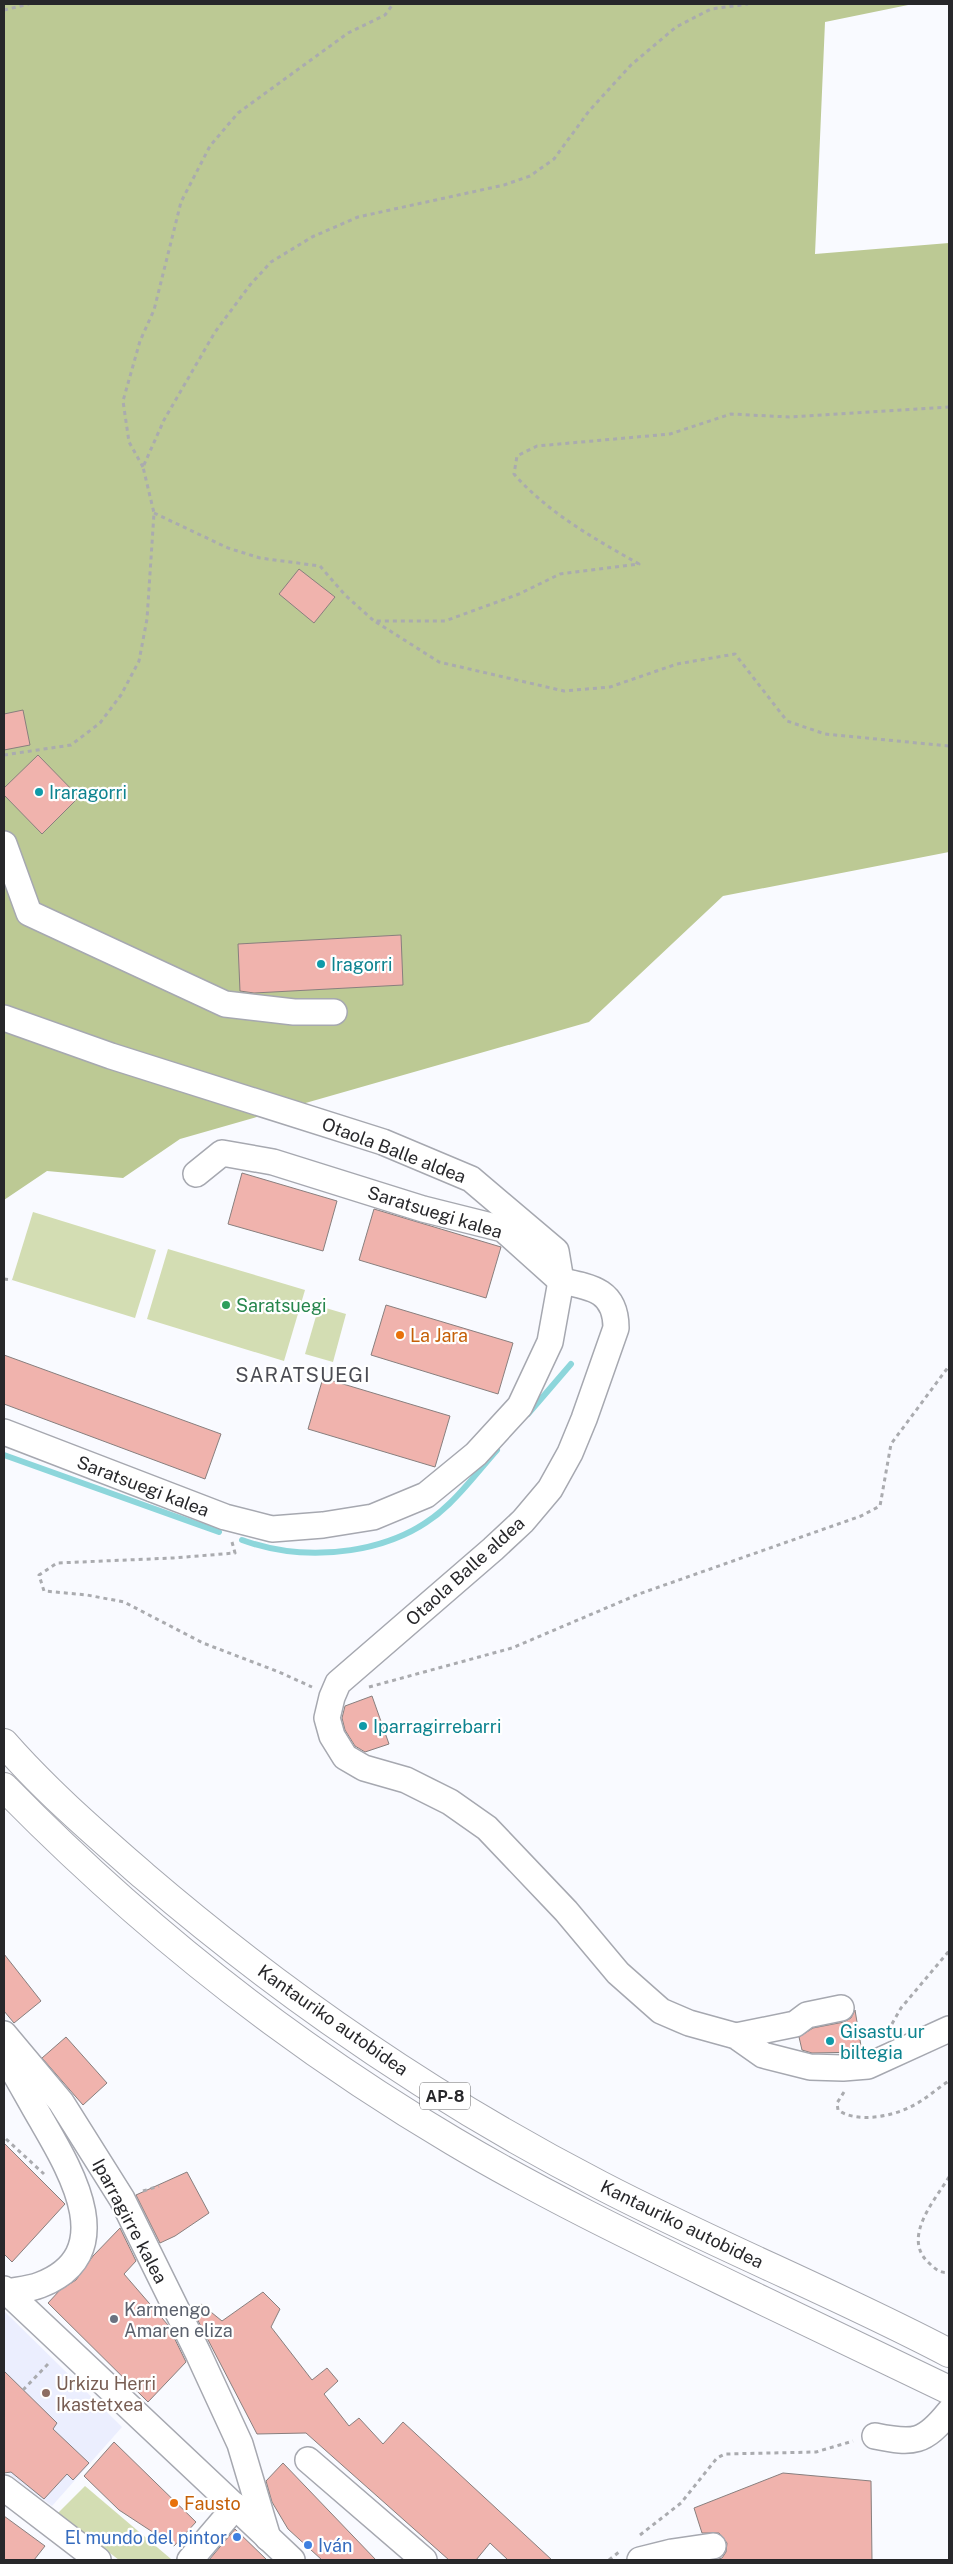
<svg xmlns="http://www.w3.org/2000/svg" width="953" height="2564" viewBox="0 0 953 2564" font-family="'Public Sans',sans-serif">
<rect width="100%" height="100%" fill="#f9faff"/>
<polygon fill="#ebeefe" points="4,2311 122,2427 52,2506 4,2470"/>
<g fill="#d3ddb3">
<polygon points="33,1212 156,1250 135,1318 12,1280"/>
<polygon points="168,1249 305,1290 284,1361 147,1319"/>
<polygon points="319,1306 346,1314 333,1362 305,1354"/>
<polygon points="85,2486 171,2559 119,2560 58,2513"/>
</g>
<polygon fill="#bcc994" points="4,4 913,4 825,22 815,254 949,243 949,852 723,896 589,1022 180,1139 123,1178 47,1171 4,1200"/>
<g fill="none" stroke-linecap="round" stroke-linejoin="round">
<g stroke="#8dd6db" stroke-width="6">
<polyline points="528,1414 571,1364"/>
<polyline points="4,1455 219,1532"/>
<path d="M242,1540C308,1564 397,1555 449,1504C466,1488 481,1468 497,1450"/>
</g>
</g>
<g fill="#f0b3ad" stroke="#887f7e">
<polygon points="299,569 335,597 314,623 279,594"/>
<polygon points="23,710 30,745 4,750 4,714"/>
<polygon points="38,755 79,797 42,834 4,795 4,788"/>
<polygon points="401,935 403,985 254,993 240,991 238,944"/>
<polygon points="242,1173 337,1201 323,1251 228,1224"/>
<polygon points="374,1209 501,1247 486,1298 359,1260"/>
<polygon points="386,1305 513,1343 498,1394 371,1355"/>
<polygon points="4,1355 221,1434 205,1479 4,1404"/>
<polygon points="323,1378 450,1416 435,1467 308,1429"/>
<polygon points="372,1696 389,1744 365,1752 355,1746 345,1730 342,1718 345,1706"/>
<polygon points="4,1954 41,2001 14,2023 4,2011"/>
<polygon points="855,2010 862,2052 812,2053 802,2050 799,2037 813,2028 844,2022 851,2018"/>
<polygon points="66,2037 107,2083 83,2105 42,2058"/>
<polygon points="4,2143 65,2204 12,2262 4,2254"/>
<polygon points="187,2172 209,2213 175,2236 160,2243 136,2195"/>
<polygon points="120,2228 136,2261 124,2274 168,2325 186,2362 148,2402 48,2303 60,2290 76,2280 93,2256"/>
<polygon points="263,2292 280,2309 271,2327 312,2380 327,2368 338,2381 324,2394 349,2426 359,2418 383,2444 403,2422 552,2560 508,2560 490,2543 476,2560 449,2560 306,2433 257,2434 193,2311 201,2304 222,2321"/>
<polygon points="4,2371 57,2423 53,2429 89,2463 73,2480 67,2474 44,2499 11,2472 4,2473"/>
<polygon points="114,2442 196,2522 174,2546 119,2510 84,2476"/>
<polygon points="283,2463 376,2560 322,2560 288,2529 272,2502 266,2481"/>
<polygon points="783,2473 871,2481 872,2560 715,2560 722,2558 726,2552 727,2543 719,2533 702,2533 694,2508"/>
<polygon points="4,2516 45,2546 34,2560 4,2560"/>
<polygon points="235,2529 267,2560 209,2560"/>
</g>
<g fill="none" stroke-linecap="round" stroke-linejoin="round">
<defs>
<g id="minor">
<polyline points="4,844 29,913 225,1004 294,1012 334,1012"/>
<polyline points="4,1018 111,1056 383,1142 471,1179 556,1251 561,1281 550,1342 520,1406 476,1454 426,1495 373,1517 323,1525 272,1529 225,1517 4,1432"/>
<polyline points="196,1174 222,1153 273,1162 423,1209 503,1229 561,1281"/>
<path d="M561,1281C592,1287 616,1291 616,1328L584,1419L570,1453L550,1489L523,1521L493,1549L338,1683L332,1697L327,1718L332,1736L345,1757L364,1768L406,1780L450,1802L487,1828L566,1911L618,1973L661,2011L689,2023L736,2036L763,2055L810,2067L843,2068L868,2066L949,2029"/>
<polyline points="4,2034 61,2102 122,2199 198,2353 240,2444 268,2538"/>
<polyline points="736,2036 795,2024 807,2015 841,2008"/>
<path d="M4,2055C17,2076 29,2099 42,2121C71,2171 121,2254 40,2285C30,2289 17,2290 7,2292"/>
<polyline points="4,2289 292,2560"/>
<path d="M875,2436C914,2444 924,2443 949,2412"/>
<polyline points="308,2460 424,2560"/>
<polyline points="4,2488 98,2560"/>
<polyline points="190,2560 236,2506"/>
<polyline points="640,2560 672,2552 713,2546"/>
</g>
<g id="highway">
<path d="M4,1743C46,1791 96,1834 144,1876C283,1995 437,2101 600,2185C715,2245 835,2293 949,2353"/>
<path d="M4,1787C137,1923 289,2044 453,2141C547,2197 646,2244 745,2292C813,2325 881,2358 949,2390"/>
</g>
</defs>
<use href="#minor" stroke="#a6a8b0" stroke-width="28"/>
<use href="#highway" stroke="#a6a8b0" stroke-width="30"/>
<g stroke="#aaabaf" stroke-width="3" stroke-dasharray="4 4" stroke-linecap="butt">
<polyline points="4,10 29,4"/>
<polyline points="143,467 129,442 123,401 140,341 154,310 181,202 210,146 238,113 348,33 385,15 393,4"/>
<path d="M154,513L228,548L260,558L320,566L345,595L374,621H445L519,594L560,574L639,564C595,539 548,513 514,474L517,456L537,446L670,434L731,414L789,417L949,407"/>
<polyline points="376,622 439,662 564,691 610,687 677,664 735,654 787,721 825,734 949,746"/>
<polyline points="4,755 71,745 100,723 121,695 139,661 147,619 154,513 143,467 164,420 215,332 250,285 271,262 312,237 358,217 504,185 530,176 554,159 589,111 631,65 676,27 711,9 748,4"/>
<polyline points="4,1279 12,1280"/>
<polyline points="232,1542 235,1553 173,1558 57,1563 39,1575 44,1591 87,1595 124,1602 203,1643 279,1672 312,1687"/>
<polyline points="369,1687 512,1648 639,1594 861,1516 880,1506 891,1444 949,1366"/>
<polyline points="888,2031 901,2008 949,1951"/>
<path d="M844,2092L837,2103L838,2110C856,2123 890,2117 910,2107C924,2101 936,2089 949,2081"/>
<polyline points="6,2139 44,2174"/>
<path d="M949,2177C935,2200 901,2238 929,2263C935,2269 941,2274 949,2272"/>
<polyline points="143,2191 159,2186"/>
<polyline points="23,2390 49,2363"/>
<polyline points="640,2535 681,2503 717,2458 725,2454 816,2452 853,2441"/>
<polyline points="609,2560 619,2552"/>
</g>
<use href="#minor" stroke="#fff" stroke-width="25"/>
<use href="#highway" stroke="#fff" stroke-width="28"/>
</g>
<g fill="#0f9aa8" stroke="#fff" stroke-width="2">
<circle cx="39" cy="792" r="5"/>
<circle cx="321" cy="964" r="5"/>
<circle cx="363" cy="1726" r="5"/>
<circle cx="830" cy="2041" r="5"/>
</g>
<circle fill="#2e9e5b" stroke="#fff" stroke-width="2" cx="226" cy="1305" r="5"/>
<g fill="#e8710a" stroke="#fff" stroke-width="2">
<circle cx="400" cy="1335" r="5"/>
<circle cx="174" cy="2503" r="5"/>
</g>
<circle fill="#6b7280" stroke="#fff" stroke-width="2" cx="114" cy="2319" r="5"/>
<circle fill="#8d6e63" stroke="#fff" stroke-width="2" cx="46" cy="2393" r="5"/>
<g fill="#3f7fe0" stroke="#fff" stroke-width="2">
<circle cx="237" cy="2537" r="5"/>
<circle cx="308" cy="2545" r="5"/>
</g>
<g text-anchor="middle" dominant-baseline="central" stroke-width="4.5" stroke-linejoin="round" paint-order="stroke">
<rect fill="#fff" stroke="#68686a" stroke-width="1" x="420" y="2082.5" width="50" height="27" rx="4"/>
<g font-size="16" font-weight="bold" fill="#27272a">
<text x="445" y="2096">AP-8</text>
</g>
<g font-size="18" fill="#0d838f" stroke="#fff" text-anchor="start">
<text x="49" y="792">Iraragorri</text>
<text x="331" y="964">Iragorri</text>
<text x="373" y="1726">Iparragirrebarri</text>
<text x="840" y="2031">Gisastu ur<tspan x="840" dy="21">biltegia</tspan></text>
</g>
<g font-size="18" fill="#27272a" stroke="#fff">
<text transform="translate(394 1150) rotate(21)">Otaola Balle aldea</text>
<text transform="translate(435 1212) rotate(17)">Saratsuegi kalea</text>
<text transform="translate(143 1486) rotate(21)">Saratsuegi kalea</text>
<text transform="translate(465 1571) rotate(-42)">Otaola Balle aldea</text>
<text transform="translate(333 2020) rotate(35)">Kantauriko autobidea</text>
<text transform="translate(130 2221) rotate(62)">Iparragirre kalea</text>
<text transform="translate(682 2224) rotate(26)">Kantauriko autobidea</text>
</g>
<g font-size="18" fill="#27864d" stroke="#fff" text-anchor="start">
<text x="236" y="1305">Saratsuegi</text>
</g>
<g font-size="18" fill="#c56008" stroke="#fff" text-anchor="start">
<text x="410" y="1335">La Jara</text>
<text x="184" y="2503">Fausto</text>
</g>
<g font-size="18" fill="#5b616d" stroke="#fff" text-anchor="start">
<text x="124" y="2309">Karmengo<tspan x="124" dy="21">Amaren eliza</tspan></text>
</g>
<g font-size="18" fill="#785e54" stroke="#fff" text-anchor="start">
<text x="56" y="2383">Urkizu Herri<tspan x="56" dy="21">Ikastetxea</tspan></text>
</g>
<g font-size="18" fill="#366cbe" stroke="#fff" text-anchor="end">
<text x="227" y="2537">El mundo del pintor</text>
<text x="318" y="2545" text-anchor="start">Iván</text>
</g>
<g font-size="20" letter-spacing="1" fill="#4c4d54" stroke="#fff">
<text x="303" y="1375">SARATSUEGI</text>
</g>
</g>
<rect width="953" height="2564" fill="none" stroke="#27272a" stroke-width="10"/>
</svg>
